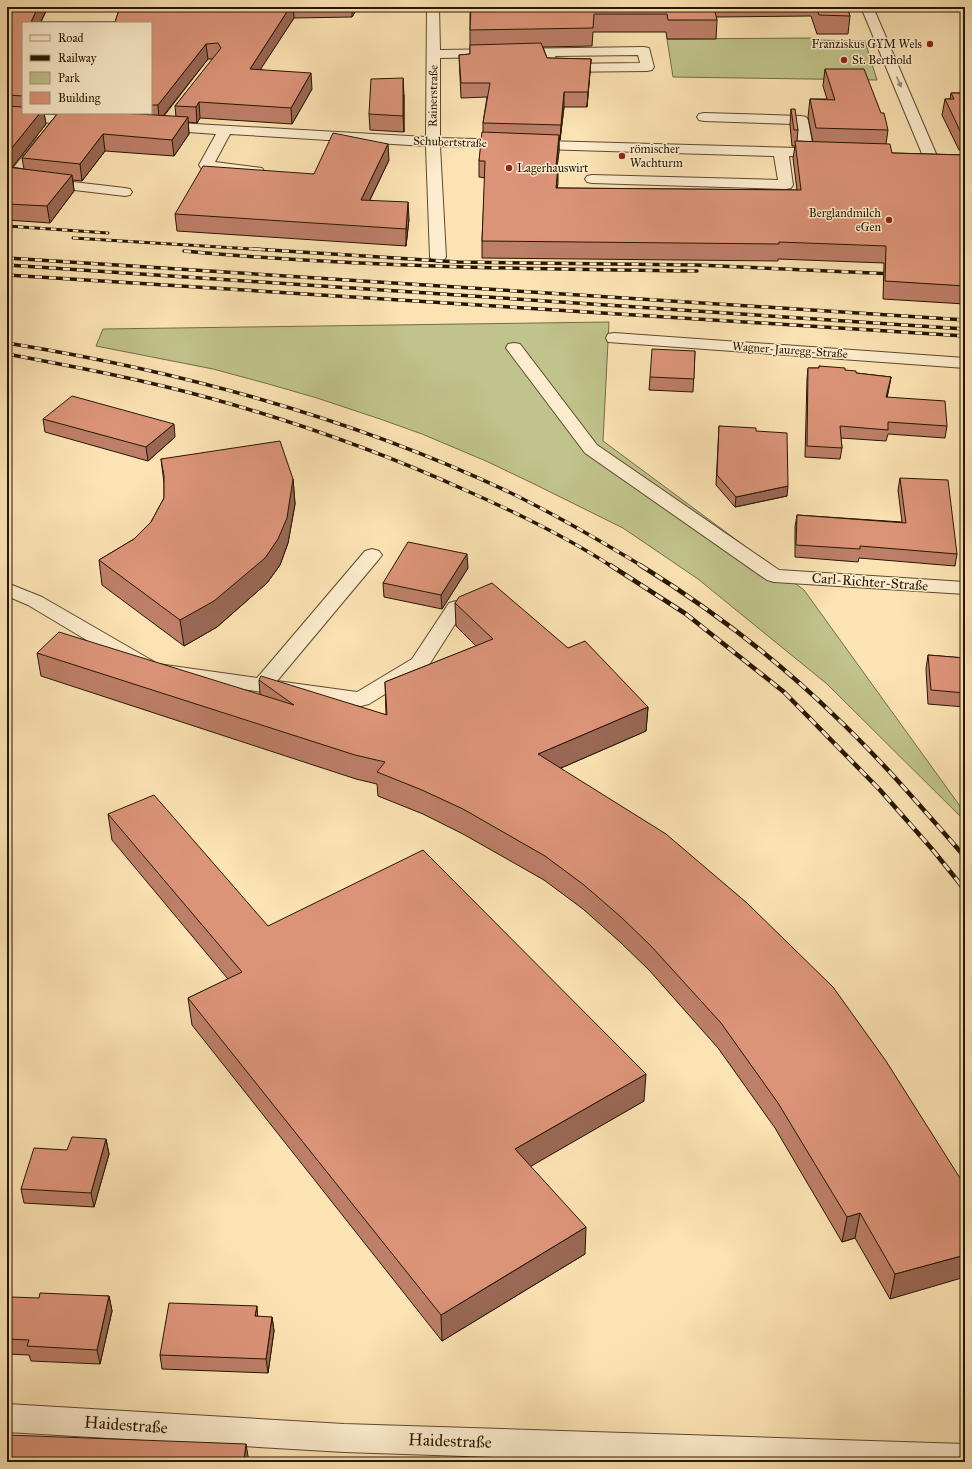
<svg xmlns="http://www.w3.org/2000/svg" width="972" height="1469" viewBox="0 0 972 1469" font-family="'IM FELL Great Primer',serif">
<rect width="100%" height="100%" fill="#fce3b3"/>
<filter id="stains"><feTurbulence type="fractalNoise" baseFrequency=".005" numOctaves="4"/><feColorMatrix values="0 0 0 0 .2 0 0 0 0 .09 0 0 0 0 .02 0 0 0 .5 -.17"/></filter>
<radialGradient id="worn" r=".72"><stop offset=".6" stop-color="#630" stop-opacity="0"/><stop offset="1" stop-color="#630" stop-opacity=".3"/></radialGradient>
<g fill="#c0c38b" stroke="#736c46">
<polygon points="812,38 813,40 865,41 877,80 673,77 667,39"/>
<polygon points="609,322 603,441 804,590 965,813 965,821 827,684 698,579 623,528 532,483 486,461 422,434 380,419 317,398 265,383 213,369 96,346 103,329"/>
</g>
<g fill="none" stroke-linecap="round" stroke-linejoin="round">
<defs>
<g id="minor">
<path d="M427,7H439L440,50L644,47L649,48L654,67L652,70L647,71L552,72L547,71L542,56L440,58V138L798,148L795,124L704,121L699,120L697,117L699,114L704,113L801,116L806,117L808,120L813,148L828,150L830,153L828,156L823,157L789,156L793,185L791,188L786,189L592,183L587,182L585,179L587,176L592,175L778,180L774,156L440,146L446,257L444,260L438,262L432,260L430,257L426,146L230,134L215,162L262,168L264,171L262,174L257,175L201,168L199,165L216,134L160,130L155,129L153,126L155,123L160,122L426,137ZM638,55L640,63L558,64L555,56Z"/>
<polygon points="861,7 873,7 937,156 935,159 930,160 925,159 923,156"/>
<polygon points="7,112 84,117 89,118 91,121 89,124 84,125 7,120"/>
<polygon points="42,137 47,138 49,141 22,176 125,188 130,189 132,192 130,195 125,196 7,182 7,176 37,138"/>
<polygon points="614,333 965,358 965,368 608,342 606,338 608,334"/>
<polygon points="514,343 520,344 597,445 779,570 965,582 965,594 774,582 767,580 585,453 506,348 508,344"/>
<polygon points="372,549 379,551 382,555 379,559 277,681 357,692 412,659 449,603 456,601 463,603 466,607 427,668 369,704 361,706 145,675 28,605 7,596 7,583 42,597 158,664 257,678 365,551"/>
<polygon points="7,1404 344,1424 965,1444 965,1462 644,1462 344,1452 7,1432"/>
</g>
</defs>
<use href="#minor" stroke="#5c492e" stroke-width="2"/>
<use href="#minor" fill="#fdedce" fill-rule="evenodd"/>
<defs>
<g id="rail-far2">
<polyline points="7,226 108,233"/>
<polyline points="73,238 270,250"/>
</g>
<g id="rail-far1">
<polyline points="254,249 458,262 696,265 894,274"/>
<path d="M184,251C355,267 526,269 697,271"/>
<polyline points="7,258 965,320"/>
<polyline points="7,265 965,329"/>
<polyline points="7,275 965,336"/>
<path d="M7,343C179,371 353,418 511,493C556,515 599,540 642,566"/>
<path d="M7,354C76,367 145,380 213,399C299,423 383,453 465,490C515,512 565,536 611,566"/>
</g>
<g id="rail">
<polyline points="610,565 686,614 784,692 880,790 932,849 965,890"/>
<path d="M640,565C711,609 779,661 838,719C883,762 924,810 965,857"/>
</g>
</defs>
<use href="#rail-far2" stroke="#261601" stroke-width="3"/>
<use href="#rail-far1" stroke="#261601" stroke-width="3.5"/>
<use href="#rail" stroke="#261601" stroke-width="4.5"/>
<use href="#rail-far2" stroke="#fdedce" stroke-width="2" stroke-dasharray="5.5" stroke-linecap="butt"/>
<use href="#rail-far1" stroke="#fdedce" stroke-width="2.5" stroke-dasharray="7" stroke-linecap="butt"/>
<use href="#rail" stroke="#fdedce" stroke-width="3" stroke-dasharray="9" stroke-linecap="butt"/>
</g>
<g fill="#bd7f68" stroke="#261601" fill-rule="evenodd">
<path d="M7,7H48L41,22H115L120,7H358L352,17L294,18L260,69L312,89L292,124L200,118L197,123L188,122L189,134L174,156L105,151L82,181L73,180L74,191L50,223L7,220ZM23,23H151V113H23ZM208,59H213L175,106L176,117L164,116ZM44,114H57L22,158L24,169L12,167L46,124Z"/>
<polygon points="457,7 499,7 499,10 573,10 573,7 847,7 850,16 848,34 817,34 811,16 716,17 717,20 716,39 667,39 666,32 593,32 592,46 543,47 547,58 591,59 587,107 564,107 560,140 559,140 559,151 557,166 557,188 797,190 793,158 795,146 792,146 790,125 791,109 798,130 797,141 813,142 808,117 810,99 827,99 823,86 825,69 888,130 886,144 892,153 965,155 965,153 965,304 883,299 884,263 778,259 778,261 482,258 482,241 485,178 479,177 479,161 483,132 483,123 487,97 461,98 459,55 470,54 470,9 457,9"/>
<polygon points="951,93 965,93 965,150 959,150 942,115 945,99 950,99"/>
<polygon points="404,95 404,132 370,130 369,114"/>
<polygon points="389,160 370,200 409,219 406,246 177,231 175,214 314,174"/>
<polygon points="695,351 693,392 649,390 650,377"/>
<polygon points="819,366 856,373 891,377 887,397 947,426 945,438 888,434 886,441 841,438 842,448 840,459 805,457 807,379 808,368 819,368"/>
<polygon points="43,419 175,437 148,461 45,432"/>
<polygon points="719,426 756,431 787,496 735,507 716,485"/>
<polygon points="161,459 293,479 295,504 288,543 280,565 267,583 217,627 184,646 102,585 99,560 134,539 151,522 164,498 164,483"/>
<polygon points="900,478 957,554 955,566 859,558 858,562 795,557 795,527 797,515 902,522 898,490"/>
<polygon points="468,568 442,609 384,597 383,583"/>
<polygon points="455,603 568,648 648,707 646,731 561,768 965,1186 890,1299 855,1238 842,1242 775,1128 718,1048 649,970 620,942 583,909 544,880 463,834 423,814 378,796 377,784 356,779 41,676 37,653 260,695 259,680 386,715 385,682 476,646 456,626"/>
<polygon points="928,655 965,658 965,707 928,704 926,669"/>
<polygon points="108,814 268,926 644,1101 530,1166 585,1254 442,1341 192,1025 188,998 228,979 112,840"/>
<polygon points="106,1139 109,1154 94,1207 24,1203 21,1189 67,1150"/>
<polygon points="109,1296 112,1311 100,1364 31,1361 29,1355 7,1354 7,1311 39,1298"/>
<polygon points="272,1317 274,1331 268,1373 162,1369 160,1355"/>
</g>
<g fill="#9a6855" stroke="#261601">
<polygon points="38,7 48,7 40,23 31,22"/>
<polygon points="290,7 293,7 294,18 251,84 250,69"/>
<polygon points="352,7 358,7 352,17"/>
<polygon points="206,44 208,59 159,121 158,105"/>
<polygon points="591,59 590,73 587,107 588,92"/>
<polygon points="311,73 312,89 292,124 291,108"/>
<polygon points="403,78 404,95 404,132 403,116"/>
<polygon points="564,92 564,107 560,140 561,125"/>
<polygon points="199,102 200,118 197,123 196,107"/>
<polygon points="40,113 44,113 46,124 7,174 7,154"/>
<polygon points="188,117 189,134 174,156 172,140"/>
<polygon points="103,134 105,151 82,181 80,164"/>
<polygon points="559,135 559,151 555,183 556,166"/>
<polygon points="388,144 389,160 362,216 361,200"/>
<polygon points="558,166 558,183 555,205 556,188"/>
<polygon points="72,175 74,191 50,223 47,206"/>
<polygon points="408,202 409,219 406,246 406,229"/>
<polygon points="891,377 889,388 885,408 886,397"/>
<polygon points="174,424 175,437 148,461 146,447"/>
<polygon points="293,479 295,504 288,543 280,565 267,583 217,627 184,646 180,620"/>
<polygon points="788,486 787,496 735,507 736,497"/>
<polygon points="467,554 468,568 442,609 441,595"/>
<polygon points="648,707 646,731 538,778 538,754"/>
<polygon points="646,1074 644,1101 514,1176 515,1149"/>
<polygon points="106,1139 109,1154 94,1207 91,1193"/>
<polygon points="860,1213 855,1238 842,1242 847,1217"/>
<polygon points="586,1227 585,1254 442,1341 441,1315"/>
<polygon points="965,1255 965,1277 890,1299 895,1274"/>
<polygon points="109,1296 112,1311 100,1364 97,1350"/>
<polygon points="257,1306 258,1321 255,1316"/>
<polygon points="272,1317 274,1331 268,1373 266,1359"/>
<polygon points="246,1444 249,1462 244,1460"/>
</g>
<g fill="#dc9479" stroke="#261601">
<polygon points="7,7 38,7 31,22 115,22 120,7 290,7 250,69 311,73 291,108 199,102 196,107 175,106 221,48 218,43 206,44 158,105 151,105 151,23 23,23 23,96 7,95"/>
<polygon points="471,7 499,7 499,10 575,10 575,7 714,7 717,20 668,20 667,14 594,14 593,28 470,30"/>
<polygon points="816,7 847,7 850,16 819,15"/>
<polygon points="541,43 547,58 591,59 588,92 564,92 561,125 483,123 490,83 461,83 459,55 470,54 470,45"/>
<polygon points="825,69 864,69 881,113 884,113 888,130 816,128 810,99 835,100"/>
<polygon points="403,78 403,116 369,114 371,79"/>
<polygon points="951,93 965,93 965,134 961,133 945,99 954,99"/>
<polygon points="7,106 23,107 23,113 40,113 7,154"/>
<polygon points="791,109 795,109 798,130 794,130"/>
<polygon points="58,113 122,113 188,117 172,140 103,134 80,164 22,158"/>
<polygon points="482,132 559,135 556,166 558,166 556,188 801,190 795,141 890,144 892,153 965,155 965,286 885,281 886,246 779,242 779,244 482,241 485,161 479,161"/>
<polygon points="333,133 388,144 361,200 408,202 406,229 175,214 203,166 314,174"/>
<polygon points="7,167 72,175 47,206 7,204"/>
<polygon points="652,349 695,351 694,379 650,377"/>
<polygon points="819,366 845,368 845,370 856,371 856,373 891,377 886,397 945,401 947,426 888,422 888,430 840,426 842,448 807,446 808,368 819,368"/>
<polygon points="72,396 174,424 146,447 43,419"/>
<polygon points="719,426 756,428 756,431 787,433 788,486 736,497 717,475"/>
<polygon points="280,441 293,479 287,518 278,539 265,558 214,601 180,620 99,560 134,539 151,522 164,498 164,476 161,459"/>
<polygon points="900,478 948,480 957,554 860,546 860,549 796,545 797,515 906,523"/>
<polygon points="408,542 467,554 441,595 383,583"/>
<polygon points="492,583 568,648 585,641 648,707 538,754 666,834 747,903 833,987 886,1061 965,1186 965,1255 895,1274 860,1213 847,1217 778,1103 721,1023 651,946 621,917 584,885 545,856 463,809 422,790 377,772 385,762 355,755 37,653 59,632 294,705 259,680 261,676 387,715 385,682 493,639 455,603 459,597"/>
<polygon points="928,655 965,658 965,693 931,690"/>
<polygon points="154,795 268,926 423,850 646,1074 515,1149 586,1227 441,1315 188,998 242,972 108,814"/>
<polygon points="72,1137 106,1139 91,1193 21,1189 34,1148 67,1150"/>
<polygon points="40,1293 109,1296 97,1350 27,1346 29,1340 7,1339 7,1311 11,1297 39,1298"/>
<polygon points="169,1303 257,1306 255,1316 272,1317 266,1359 160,1355"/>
<polygon points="7,1435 246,1444 244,1460 285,1462 7,1462"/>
</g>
<defs><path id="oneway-solid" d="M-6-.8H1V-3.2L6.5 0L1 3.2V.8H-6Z"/></defs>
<use fill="#9c8c72" href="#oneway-solid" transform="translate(899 82) rotate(67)"/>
<g fill="#8f2418" stroke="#fdedce" stroke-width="1.5">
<circle cx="930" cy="44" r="4"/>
<circle cx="844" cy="60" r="4"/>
<circle cx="622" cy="156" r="4"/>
<circle cx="509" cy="168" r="4"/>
<circle cx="889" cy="220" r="4"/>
</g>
<g text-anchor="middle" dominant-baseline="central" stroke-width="3" stroke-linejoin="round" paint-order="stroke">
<g font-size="12" fill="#261601" stroke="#fdedce" text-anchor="start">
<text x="922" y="44" text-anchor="end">Franziskus GYM Wels</text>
<text x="852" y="60">St. Berthold</text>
<text x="630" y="149">römischer<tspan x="630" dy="14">Wachturm</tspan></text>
<text x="517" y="168">Lagerhauswirt</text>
<text x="881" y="213" text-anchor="end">Berglandmilch<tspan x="881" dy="14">eGen</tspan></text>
</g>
<g font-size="12" fill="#261601" stroke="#fdedce">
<text transform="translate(433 96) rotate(-89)">Rainerstraße</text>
<text transform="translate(450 142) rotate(2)">Schubertstraße</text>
<text transform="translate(790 350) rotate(4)">Wagner-Jauregg-Straße</text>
</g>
<g font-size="14" fill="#261601" stroke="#fdedce">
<text transform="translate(870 582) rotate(4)">Carl-Richter-Straße</text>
</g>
<g font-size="17" fill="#261601" stroke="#fdedce">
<text transform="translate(126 1425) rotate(4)">Haidestraße</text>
<text transform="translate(450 1441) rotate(2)">Haidestraße</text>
</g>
</g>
<rect width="972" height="1469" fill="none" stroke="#fce3b3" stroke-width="24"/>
<rect x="8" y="8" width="956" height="1453" fill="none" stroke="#261601" stroke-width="2"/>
<rect x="12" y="12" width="948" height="1445" fill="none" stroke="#261601"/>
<rect x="22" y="22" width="130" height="92" fill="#fdedce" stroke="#a7977c"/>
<rect x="30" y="35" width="20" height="6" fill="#fdedce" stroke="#a7977c"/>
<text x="58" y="42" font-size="12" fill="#261601">Road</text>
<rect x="30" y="55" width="20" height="6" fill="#261601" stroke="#a7977c"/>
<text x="58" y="62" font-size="12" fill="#261601">Railway</text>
<rect x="30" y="72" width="20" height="12" fill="#c0c38b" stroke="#a7977c"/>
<text x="58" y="82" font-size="12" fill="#261601">Park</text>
<rect x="30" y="92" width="20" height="12" fill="#dc9479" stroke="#a7977c"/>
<text x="58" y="102" font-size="12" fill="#261601">Building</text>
<rect width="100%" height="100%" filter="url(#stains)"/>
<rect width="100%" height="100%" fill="url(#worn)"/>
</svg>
